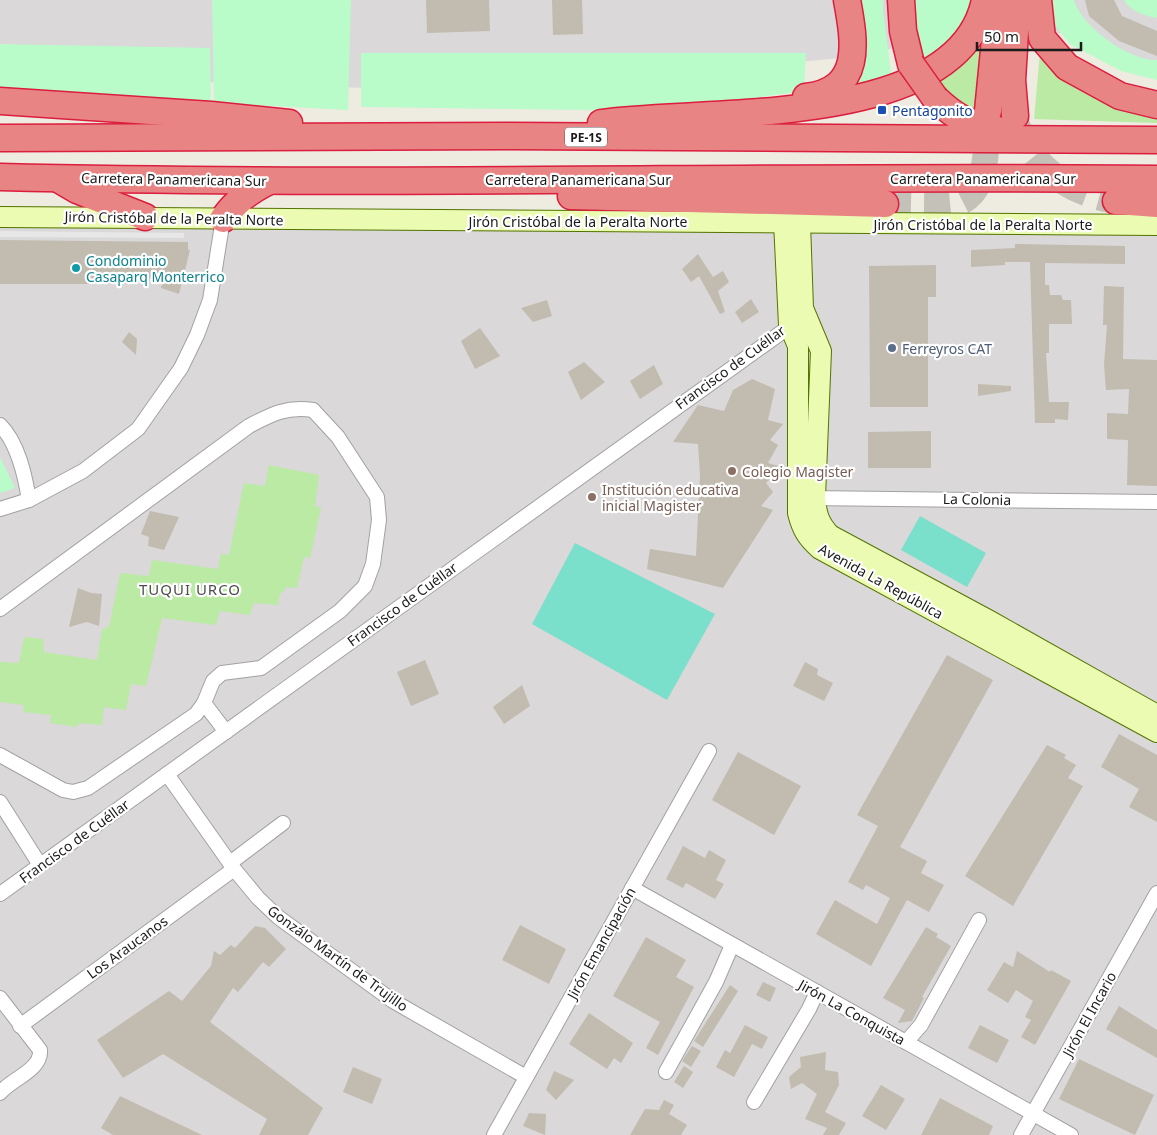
<svg xmlns="http://www.w3.org/2000/svg" width="1157" height="1135" viewBox="0 0 1157 1135" font-family="'Noto Sans',sans-serif">
<rect width="100%" height="100%" fill="#eeebe0"/>
<g fill="#dad8d8">
<polygon points="0,0 1157,0 1157,70 1073,33 930,34 873,55 471,92 0,74"/>
<polygon points="0,209 1157,219 1157,1135 0,1135"/>
</g>
<g fill="#baeaa3">
<path d="M986,19L978,111L966,110L934,80C963,64 972,48 986,19Z"/>
<polygon points="1040,53 1062,80 1110,105 1157,118 1157,123 1034,119"/>
<polygon points="269,465 319,475 315,506 321,508 310,558 304,557 297,588 285,587 284,592 280,593 278,605 254,603 250,615 220,611 216,625 162,618 146,686 131,684 126,710 104,707 102,725 79,723 77,727 50,723 51,715 23,712 24,705 0,702 0,662 19,663 24,637 43,639 44,652 97,660 102,629 109,627 120,573 149,576 152,560 218,569 221,554 229,555 244,483 265,486"/>
</g>
<g fill="#bafbca">
<polygon points="212,0 351,0 348,110 214,103"/>
<polygon points="854,0 883,0 883,12 892,80 847,95"/>
<polygon points="910,0 975,0 956,39 925,65 909,12"/>
<path d="M1047,0H1074C1081,26 1129,61 1157,60V80L1121,71L1070,44L1051,21Z"/>
<path d="M1124,0H1157V18C1145,16 1130,11 1124,0Z"/>
<polygon points="0,44 210,48 211,102 0,88"/>
<polygon points="361,53 806,53 804,91 661,111 361,107"/>
<polygon points="0,457 15,488 0,493"/>
</g>
<g fill="#7ae0cb">
<polygon points="920,516 986,553 967,587 901,550"/>
<polygon points="575,543 715,614 667,700 532,624"/>
</g>
<polygon fill="#e7e7e7" points="0,231 184,233 184,238 0,237"/>
<g fill="#c2bbb0">
<polygon points="426,0 489,0 490,31 427,33"/>
<polygon points="552,0 582,0 583,34 553,35"/>
<polygon points="1085,0 1114,0 1122,16 1157,31 1157,56 1119,41 1089,16"/>
<polygon points="0,240 188,242 188,250 190,250 179,294 161,288 163,279 133,278 132,284 0,284"/>
<polygon points="1015,244 1125,246 1125,264 1045,263 1045,285 1049,285 1050,295 1061,295 1063,300 1071,300 1072,324 1049,324 1049,353 1046,353 1049,402 1069,402 1068,420 1055,419 1055,423 1035,423 1030,262 1005,262 1005,265 971,267 971,250 1015,248"/>
<polygon points="698,254 713,277 723,271 729,282 718,291 725,312 720,314 699,276 691,282 682,269"/>
<polygon points="936,265 936,297 928,297 928,407 870,407 869,266"/>
<polygon points="1104,286 1124,287 1123,359 1157,360 1157,486 1127,485 1128,440 1107,439 1107,413 1128,414 1129,389 1106,390 1104,365 1107,325 1103,325"/>
<polygon points="751,299 759,312 742,323 735,312"/>
<polygon points="547,300 552,316 533,322 521,308"/>
<polygon points="480,328 500,356 475,369 461,341"/>
<polygon points="129,332 137,339 136,355 122,342"/>
<polygon points="584,362 605,382 581,400 568,372"/>
<polygon points="654,365 663,384 640,399 630,381"/>
<polygon points="752,379 775,389 768,420 783,424 770,440 778,445 768,463 782,467 766,483 773,492 761,506 773,510 723,588 647,569 650,549 696,556 700,475 698,444 673,442 698,405 724,411 733,390"/>
<polygon points="978,384 1011,386 1011,391 978,396"/>
<polygon points="931,431 931,468 868,468 868,432"/>
<polygon points="150,511 179,517 164,550 148,546 149,537 141,534"/>
<polygon points="78,588 91,593 102,594 99,626 87,622 69,627"/>
<polygon points="947,655 993,680 900,847 927,861 921,873 944,885 929,912 907,900 871,966 816,934 835,900 877,924 890,898 866,885 863,890 848,882 878,826 857,815"/>
<polygon points="425,660 439,694 411,706 397,672"/>
<polygon points="805,662 818,669 817,675 833,683 824,701 793,686"/>
<polygon points="522,685 530,706 504,724 493,707"/>
<polygon points="1119,734 1157,755 1157,822 1129,807 1139,789 1101,767"/>
<polygon points="1047,745 1066,755 1064,758 1076,765 1068,778 1083,786 1013,906 965,876"/>
<polygon points="738,752 801,786 774,835 712,800"/>
<polygon points="683,846 705,858 709,850 726,860 716,880 724,884 715,899 686,883 683,888 666,879"/>
<polygon points="520,925 566,949 549,984 502,960"/>
<polygon points="255,926 265,928 286,949 269,967 263,962 238,992 233,988 210,1022 323,1108 308,1135 259,1135 267,1119 163,1054 123,1078 97,1040 169,991 182,1001 211,966 214,951 220,955 231,945 235,948"/>
<polygon points="926,927 938,934 936,937 951,946 922,997 924,998 912,1021 898,1023 905,1010 883,998"/>
<polygon points="646,937 686,960 676,977 694,987 658,1055 646,1048 660,1022 613,996"/>
<polygon points="1017,951 1050,972 1051,970 1071,981 1035,1045 1021,1037 1031,1020 1025,1017 1033,1001 1016,990 1008,1003 987,990 1004,962 1013,967"/>
<polygon points="763,982 776,988 770,1002 756,995"/>
<polygon points="730,985 738,991 703,1047 694,1041"/>
<polygon points="1119,1006 1157,1030 1157,1058 1106,1029"/>
<polygon points="589,1013 633,1043 621,1063 614,1058 607,1069 569,1044"/>
<polygon points="745,1025 768,1037 762,1049 752,1044 734,1077 716,1067 725,1050 730,1053"/>
<polygon points="980,1025 1009,1040 997,1063 968,1048"/>
<polygon points="692,1046 701,1051 691,1067 682,1061"/>
<polygon points="826,1052 825,1070 838,1072 839,1085 825,1112 846,1123 839,1135 823,1135 827,1128 805,1119 817,1094 802,1083 791,1089 789,1077 801,1067 800,1057"/>
<polygon points="1079,1059 1154,1095 1135,1135 1059,1099"/>
<polygon points="684,1066 693,1072 683,1088 674,1082"/>
<polygon points="353,1067 382,1079 372,1104 343,1092"/>
<polygon points="554,1071 574,1080 556,1100 546,1090"/>
<polygon points="881,1085 905,1099 886,1130 862,1116"/>
<polygon points="120,1096 202,1135 113,1135 101,1128"/>
<polygon points="940,1098 993,1126 989,1135 921,1135"/>
<polygon points="664,1100 674,1105 669,1114 687,1125 681,1135 630,1135 645,1109 659,1110"/>
<polygon points="529,1113 546,1114 545,1135 523,1126"/>
</g>
<g fill="none" stroke-linecap="round" stroke-linejoin="round">
<g stroke="#c4c1b9" stroke-width="26" stroke-dasharray="26 13" stroke-linecap="butt">
<path d="M1016,122C1030,167 1071,194 1116,201"/>
<path d="M885,204C900,204 946,207 958,203C989,193 986,143 988,117"/>
</g>
<defs>
<g id="street">
<path d="M0,425C18,443 25,475 29,500"/>
<polyline points="808,498 1157,502"/>
<polyline points="0,509 29,500 83,471 138,429 181,368 197,335 210,300 223,219"/>
<path d="M0,609L249,426C272,414 287,406 313,410L338,437L377,497L379,520L373,564L365,586L340,611L261,668L222,673L213,681L204,703L196,714L88,788L73,792L63,790L0,755"/>
<polyline points="204,703 226,732"/>
<polyline points="167,774 234,869 258,898 278,917 393,1001 526,1077"/>
<polyline points="0,802 40,865"/>
<polyline points="230,863 283,823"/>
<polyline points="632,888 1071,1135"/>
<polyline points="0,894 796,322"/>
<path d="M0,998L40,1050C42,1070 11,1079 0,1093"/>
<polyline points="20,1026 234,869"/>
<polyline points="906,1042 921,1025 979,920"/>
<polyline points="666,1072 716,982 732,945"/>
<polyline points="754,1102 809,1009 817,992"/>
<polyline points="494,1135 709,751"/>
<polyline points="1021,1135 1157,893"/>
</g>
<g id="secondary">
<polyline points="0,217 1157,225"/>
<path d="M784,222L789,325L798,346V513C802,529 807,538 820,549L1157,732"/>
<path d="M800,223L803,308L821,351L815,497C816,514 819,523 830,535L990,621L1157,715"/>
</g>
<g id="highway">
<polyline points="901,0 903,31 911,64"/>
<polyline points="1038,0 1042,38 1067,67 1120,96 1157,105"/>
<path d="M806,97C863,90 855,43 847,0"/>
<path d="M935,98C958,120 967,122 998,130"/>
<polyline points="0,101 211,115 289,123"/>
<polyline points="988,111 999,0"/>
<polyline points="1015,116 1012,80 1017,0"/>
<path d="M601,123C701,108 959,131 985,0"/>
<polyline points="0,138 508,136 1157,140"/>
<path d="M0,177C386,186 771,175 1157,179"/>
<polyline points="60,180 77,190 145,217"/>
<polyline points="571,196 885,204"/>
<polyline points="1116,201 1157,204"/>
<path d="M223,219C236,201 249,191 269,181"/>
</g>
</defs>
<use href="#street" stroke="#a2a2a2" stroke-width="16"/>
<use href="#secondary" stroke="#537401" stroke-width="22"/>
<use href="#highway" stroke="#db1d3e" stroke-width="29"/>
<use href="#street" stroke="#fff" stroke-width="14"/>
<use href="#secondary" stroke="#ebfbb1" stroke-width="20"/>
<use href="#highway" stroke="#e98485" stroke-width="26"/>
<defs>
<polyline id="highway-bridge" points="911,64 935,98"/>
</defs>
<use href="#highway-bridge" stroke="#db1d3e" stroke-width="29" stroke-linecap="butt"/>
<use href="#highway-bridge" stroke="#e98485" stroke-width="26"/>
</g>
<rect fill="#1a4fb4" stroke="#fff" stroke-width="2" x="877" y="105" width="10" height="10" rx="2.5"/>
<circle fill="#0f9aa8" stroke="#fff" stroke-width="2" cx="76" cy="268" r="5"/>
<circle fill="#5c6f8a" stroke="#fff" stroke-width="2" cx="892" cy="348" r="5"/>
<g fill="#8d6e63" stroke="#fff" stroke-width="2">
<circle cx="732" cy="471" r="5"/>
<circle cx="592" cy="497" r="5"/>
</g>
<g text-anchor="middle" dominant-baseline="central" stroke-width="4.5" stroke-linejoin="round" paint-order="stroke">
<rect fill="#fff" stroke="#5f5f5f" stroke-width="1" x="565" y="127.5" width="42" height="19" rx="4"/>
<g font-size="12" font-weight="bold" fill="#1b1b1b">
<text x="586" y="137">PE-1S</text>
</g>
<g font-size="14" fill="#164399" stroke="#fff" text-anchor="start">
<text x="892" y="110">Pentagonito</text>
</g>
<g font-size="14" fill="#1b1b1b" stroke="#fff">
<text x="983" y="178">Carretera Panamericana Sur</text>
<text transform="translate(174 179) rotate(1)">Carretera Panamericana Sur</text>
<text x="578" y="179">Carretera Panamericana Sur</text>
<text transform="translate(174 218) rotate(1)">Jirón Cristóbal de la Peralta Norte</text>
<text x="578" y="221">Jirón Cristóbal de la Peralta Norte</text>
<text x="983" y="224">Jirón Cristóbal de la Peralta Norte</text>
<text transform="translate(730 367) rotate(-36)">Francisco de Cuéllar</text>
<text transform="translate(977 499) rotate(1)">La Colonia</text>
<text transform="translate(881 581) rotate(29)">Avenida La República</text>
<text transform="translate(402 604) rotate(-36)">Francisco de Cuéllar</text>
<text transform="translate(74 841) rotate(-36)">Francisco de Cuéllar</text>
<text transform="translate(601 943) rotate(-61)">Jirón Emancipación</text>
<text transform="translate(127 947) rotate(-36)">Los Araucanos</text>
<text transform="translate(338 958) rotate(36)">Gonzálo Martín de Trujillo</text>
<text transform="translate(852 1012) rotate(29)">Jirón La Conquista</text>
<text transform="translate(1089 1014) rotate(-61)">Jirón El Incario</text>
</g>
<g font-size="14" fill="#0d838f" stroke="#fff" text-anchor="start">
<text x="86" y="260">Condominio<tspan x="86" dy="16">Casaparq Monterrico</tspan></text>
</g>
<g font-size="14" fill="#4e5e75" stroke="#fff" text-anchor="start">
<text x="902" y="348">Ferreyros CAT</text>
</g>
<g font-size="14" fill="#785e54" stroke="#fff" text-anchor="start">
<text x="742" y="471">Colegio Magister</text>
<text x="602" y="489">Institución educativa<tspan x="602" dy="16">inicial Magister</tspan></text>
</g>
<g font-size="15" letter-spacing="1" fill="#4e4e4e" stroke="#fff">
<text x="190" y="589">TUQUI URCO</text>
</g>
</g>
<path d="M977 42v8h104v-8" fill="none" stroke="#1b1b1b" stroke-width="2.5"/>
<text x="984" y="42" font-size="15" fill="#1b1b1b" stroke="#ffffff" stroke-width="4" paint-order="stroke">50 m</text>
</svg>
